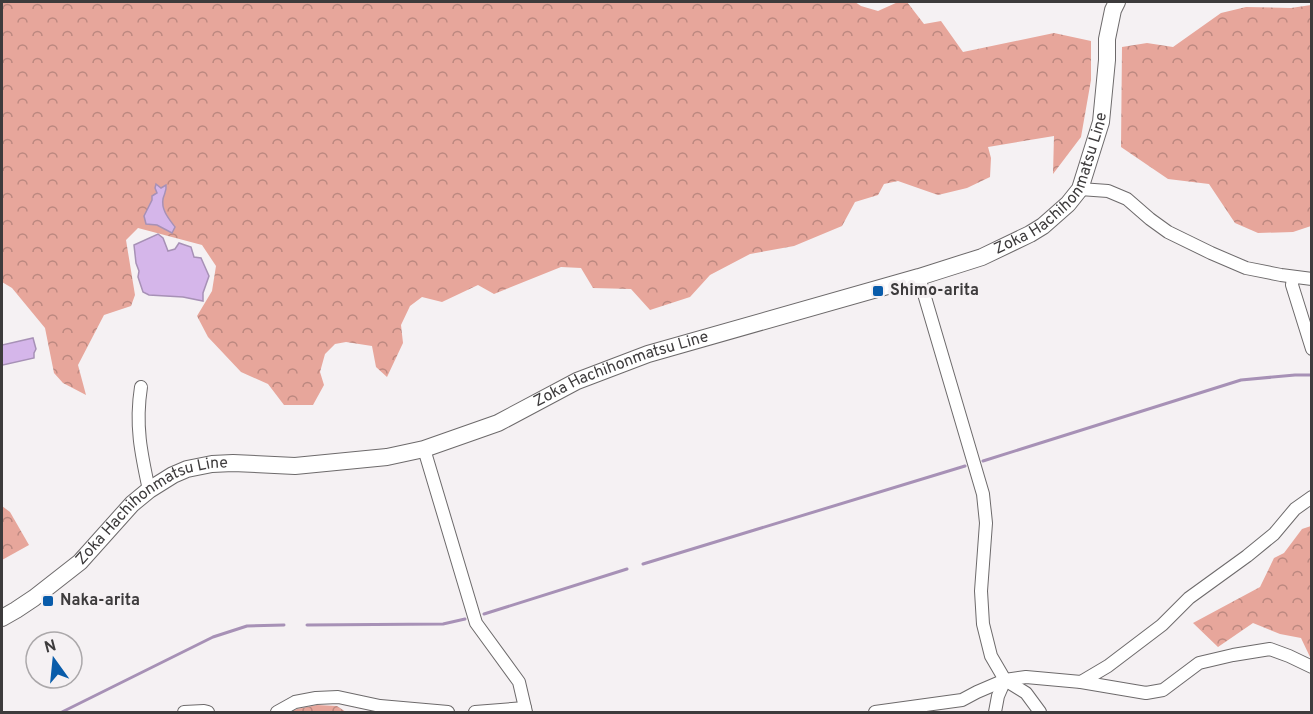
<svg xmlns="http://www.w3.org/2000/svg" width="1313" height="714" viewBox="0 0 1313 714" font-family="Overpass,sans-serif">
<defs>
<pattern id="forest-crowns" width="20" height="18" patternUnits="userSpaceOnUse" patternTransform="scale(1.5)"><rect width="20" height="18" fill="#e7a69b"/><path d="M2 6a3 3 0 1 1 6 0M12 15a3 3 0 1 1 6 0" fill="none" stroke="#bc8880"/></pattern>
</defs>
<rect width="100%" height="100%" fill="#f5f1f3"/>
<g fill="url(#forest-crowns)">
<polygon points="2,2 855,2 861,6 878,11 898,2 907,2 924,24 941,21 963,52 1054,33 1091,41 1091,80 1081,137 1053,174 1054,136 988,147 991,158 990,177 967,188 938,195 898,181 884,184 878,195 855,202 842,226 794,246 750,254 710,275 690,297 650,310 631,289 593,288 581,268 561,267 494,294 478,285 442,302 422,297 410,306 401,325 403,343 387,377 376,367 372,346 346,342 335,344 325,354 320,372 324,385 313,405 284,405 268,384 241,372 208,337 197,316 212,291 216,266 202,245 138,228 126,240 135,295 131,306 104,315 78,365 86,395 63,383 54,373 45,328 12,288 2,282"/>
<polygon points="1311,5 1311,226 1293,232 1258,233 1235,223 1209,184 1168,179 1121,147 1122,47 1147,43 1173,47 1221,13 1246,7 1291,8"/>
<polygon points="2,506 10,512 29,545 2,560"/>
<polygon points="1311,526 1311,659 1301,638 1280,634 1253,623 1218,647 1193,623 1260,587 1274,558 1284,553 1302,529"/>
<polygon points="317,705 337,706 346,712 290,712 297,709"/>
</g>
<g fill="#d5b6ea" stroke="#a791b6" stroke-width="1.5">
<path d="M156,184L161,188L166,185C167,191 164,194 163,199C161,210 169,219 175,227L172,233L157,225L146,224L144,216L152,200V196L157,193L155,188Z"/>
<polygon points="158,234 163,238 168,251 175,249 179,243 191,247 194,257 201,258 209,276 203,293 203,301 183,297 149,295 143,292 138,277 139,271 136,263 134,245"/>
<polygon points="33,338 36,349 34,353 34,358 3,365 2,364 2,345"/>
</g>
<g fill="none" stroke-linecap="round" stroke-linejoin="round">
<g stroke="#a791b6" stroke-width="3">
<polyline points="983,461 1241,380 1295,375 1312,375"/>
<polyline points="643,564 965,466"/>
<polyline points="484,614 627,569"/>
<polyline points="307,625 443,624 465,619"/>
<polyline points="62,712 213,637 247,626 284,625"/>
</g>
<defs>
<g id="minor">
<polyline points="1080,189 1108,191 1127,199 1150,219 1168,232 1211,253 1246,268 1281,275 1312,279"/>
<polyline points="919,277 983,494 986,523 981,591 983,624 991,656 1005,680 1026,693 1040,712"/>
<polyline points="1293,277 1292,285 1312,349"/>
<path d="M141,387C135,425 141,453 149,490"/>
<polyline points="424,449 476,623 519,682 526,712"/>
<polyline points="1081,682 1108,666 1162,625 1189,598 1247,556 1274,534 1295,509 1312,497"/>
<polyline points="184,712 204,711 208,712"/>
<polyline points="277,712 295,702 316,698 338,697 380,706 448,712"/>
<polyline points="475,712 525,708"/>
<polyline points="875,712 962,700 977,692 1005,680 1026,677 1081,682 1146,693 1163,690 1199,663 1233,655 1270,649 1289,656 1312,667"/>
<polyline points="995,712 998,696 1005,680"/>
</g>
<g id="secondary">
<path id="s1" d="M2,618L16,610L34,598L80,562L132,504L149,490L173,475L187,469L212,464L233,463L295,466L387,457L424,449L498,423L577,381L648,354L919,277L982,257L1030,234L1043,226L1068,204L1080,189L1101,122L1107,60V39L1113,10L1117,2"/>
</g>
</defs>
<use href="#minor" stroke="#6d6a6b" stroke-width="14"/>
<use href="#secondary" stroke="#6d6a6b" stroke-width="18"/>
<use href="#minor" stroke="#fff" stroke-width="12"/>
<use href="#secondary" stroke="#fff" stroke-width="16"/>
</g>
<g fill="#095caa" stroke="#f5f1f3" stroke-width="2">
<rect x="872" y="285" width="12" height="12" rx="3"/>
<rect x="42" y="595" width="12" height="12" rx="3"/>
</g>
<g text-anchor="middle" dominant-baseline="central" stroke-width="6" stroke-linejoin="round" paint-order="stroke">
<g font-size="16" fill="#3d3b3c" stroke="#f5f1f3">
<text stroke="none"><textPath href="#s1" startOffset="1178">Zoka Hachihonmatsu Line</textPath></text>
<text stroke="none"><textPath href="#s1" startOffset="692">Zoka Hachihonmatsu Line</textPath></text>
<text stroke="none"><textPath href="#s1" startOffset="188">Zoka Hachihonmatsu Line</textPath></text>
</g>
<g font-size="16" font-weight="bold" fill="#3d3b3c" stroke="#f5f1f3" text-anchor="start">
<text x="890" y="291">Shimo-arita</text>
<text x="60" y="601">Naka-arita</text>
</g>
</g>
<rect width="1313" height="714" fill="none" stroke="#3d3b3c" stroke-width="6"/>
<g transform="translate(54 660) rotate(345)"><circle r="28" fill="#f5f1f3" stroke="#aba8aa" stroke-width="1.5"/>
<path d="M0-4.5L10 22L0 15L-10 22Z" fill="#095caa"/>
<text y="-9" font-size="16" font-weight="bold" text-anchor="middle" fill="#3d3b3c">N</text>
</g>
</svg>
